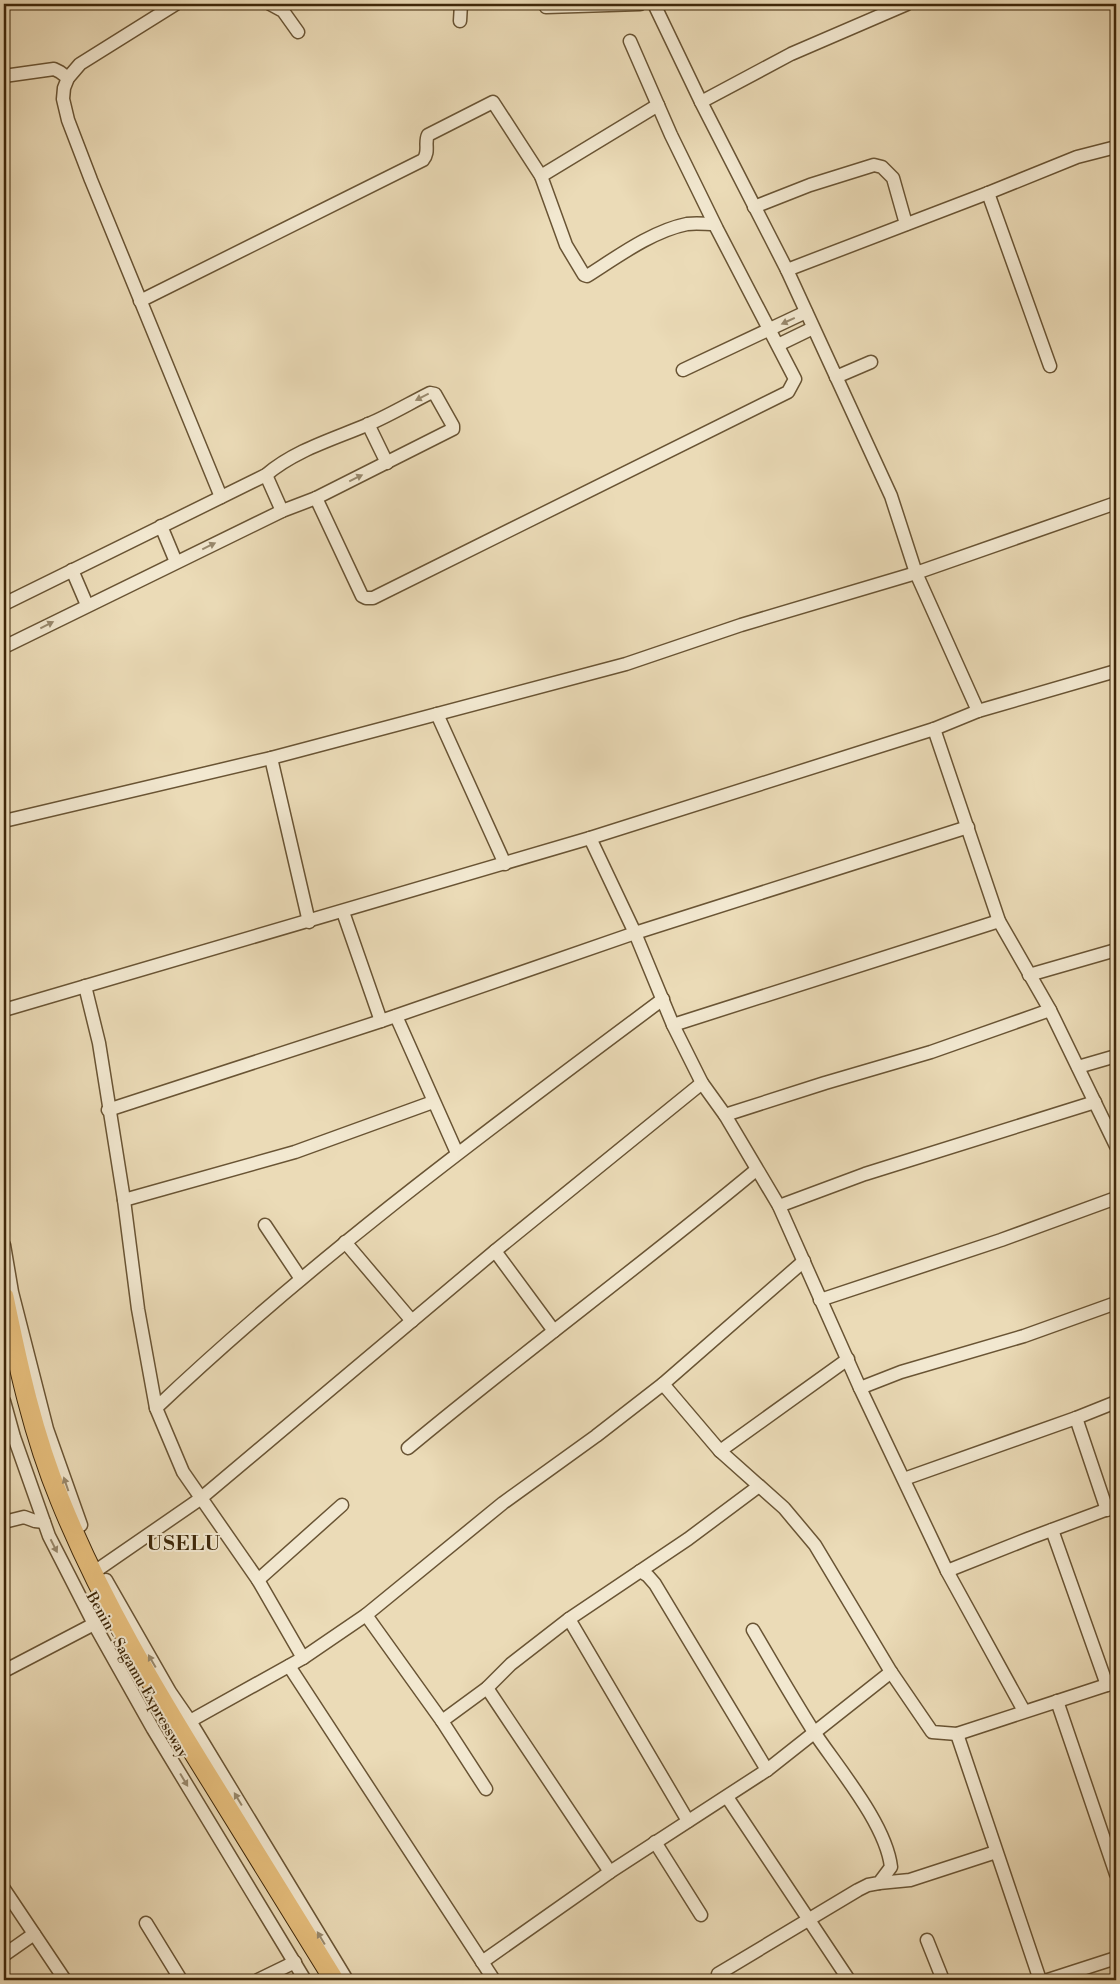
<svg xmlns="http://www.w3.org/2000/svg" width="1120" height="1984" viewBox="0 0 1120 1984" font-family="'Libre Bodoni',serif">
<rect width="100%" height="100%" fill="#ebdbb7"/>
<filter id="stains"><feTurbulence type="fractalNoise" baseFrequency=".004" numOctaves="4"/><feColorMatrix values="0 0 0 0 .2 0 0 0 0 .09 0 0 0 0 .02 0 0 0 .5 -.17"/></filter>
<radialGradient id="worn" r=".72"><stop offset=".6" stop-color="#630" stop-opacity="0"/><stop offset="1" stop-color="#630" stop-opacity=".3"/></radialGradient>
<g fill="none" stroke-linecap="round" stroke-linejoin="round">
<defs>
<g id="minor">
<polyline points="176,4 80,64 68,78 64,88 63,99 68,120 91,180 221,497"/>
<polyline points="270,4 283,11 298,32"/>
<polyline points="654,4 701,102 787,270 891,496 916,573 978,711"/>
<polyline points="546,7 640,4"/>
<polyline points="460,21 461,4"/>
<polyline points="4,76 54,69 60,72 68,78"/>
<polyline points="701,102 791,54 907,4"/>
<polyline points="541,176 658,105"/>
<polyline points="988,193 1050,366"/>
<polyline points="754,207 810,185 874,165 882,167 893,178 906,224"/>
<polyline points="787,270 988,193 1077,157 1116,147"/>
<path d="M140,301L423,160C430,152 424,143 428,135L493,102L541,176L566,245L584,275L587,276C617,257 652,231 687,224C696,223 706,224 714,224"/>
<polyline points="778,345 813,328"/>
<polyline points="683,370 806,312"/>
<polyline points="836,377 871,362"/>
<polyline points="368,424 387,463"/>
<polyline points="266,475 282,511"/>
<polyline points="316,498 362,596 366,598 373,598 788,392 795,379 717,229 671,135 630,41"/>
<polyline points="161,526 176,562"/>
<polyline points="72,570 87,605"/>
<path d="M4,604L266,475C295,450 334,439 369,424C390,415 410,403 430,393L435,394L453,426V429L316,498L282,511L4,647"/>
<polyline points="437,714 505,864"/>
<polyline points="934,729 999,921 1050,1010 1116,1146"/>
<polyline points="271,758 309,922"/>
<polyline points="4,821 271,758 626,664 741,625 916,573 1116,503"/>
<polyline points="590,838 635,933 673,1025 702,1083 725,1115 779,1206 860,1388 947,1571 1024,1711"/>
<polyline points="343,912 381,1021"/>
<polyline points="1029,975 1116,950"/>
<polyline points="85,986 99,1043 124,1200 138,1309 156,1408 183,1472 258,1580 303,1658"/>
<polyline points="4,1010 590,838 934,729 978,711 1116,671"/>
<polyline points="396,1016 457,1153"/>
<polyline points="673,1025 999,921"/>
<polyline points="1078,1067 1116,1056"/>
<polyline points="108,1110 381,1021 635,933 968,827"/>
<polyline points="725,1115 825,1083 931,1052 1050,1010"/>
<polyline points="124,1200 295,1152 433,1102"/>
<polyline points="779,1206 865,1174 1095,1102"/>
<polyline points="265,1225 301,1279"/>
<polyline points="345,1242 412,1321"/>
<polyline points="4,1245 12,1292 47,1429 81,1525"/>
<polyline points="495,1251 554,1331"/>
<polyline points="820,1300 1001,1240 1116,1198"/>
<polyline points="663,1384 720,1451 784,1508 815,1545 891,1672 932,1732 957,1734 1116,1682"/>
<polyline points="860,1388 901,1372 1024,1336 1116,1303"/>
<polyline points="4,1401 14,1437 49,1536 94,1624 153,1729 305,1980"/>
<path d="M156,1408C314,1258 489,1129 663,999"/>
<polyline points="1076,1418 1107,1510"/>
<path d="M408,1448C522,1353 642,1265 756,1170"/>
<polyline points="720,1451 848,1359"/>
<polyline points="904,1479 1076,1418 1116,1402"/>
<polyline points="4,1522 24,1517 35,1521 44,1522"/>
<polyline points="1052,1530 1107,1685"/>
<polyline points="100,1568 200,1499 495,1251 702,1083"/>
<polyline points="640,1571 648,1576 655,1584 767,1770"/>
<polyline points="947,1571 1030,1538 1116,1506"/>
<polyline points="106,1580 170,1692 190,1721 347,1980"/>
<polyline points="258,1580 342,1505"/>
<polyline points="366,1615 442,1721 486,1789"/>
<polyline points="569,1619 688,1821"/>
<polyline points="289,1666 494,1980"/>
<polyline points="4,1671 94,1624"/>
<polyline points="487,1688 610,1872"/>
<polyline points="1057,1701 1116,1874"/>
<polyline points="190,1721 303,1658 366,1615 503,1503 596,1436 663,1384 804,1261"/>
<polyline points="442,1721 487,1688 511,1664 569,1619 688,1539 759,1486"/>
<polyline points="957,1734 1040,1980"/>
<polyline points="727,1797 849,1980"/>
<polyline points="655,1842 701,1915"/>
<polyline points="879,1883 910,1880 996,1852"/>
<polyline points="4,1889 65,1980"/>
<polyline points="146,1923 181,1980"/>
<polyline points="927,1940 943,1980"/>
<polyline points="4,1955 34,1934"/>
<polyline points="482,1962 610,1872 767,1770 891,1672"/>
<path d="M718,1974L858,1890L868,1885L879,1883L891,1867C886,1824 838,1768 814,1732C793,1699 773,1664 753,1630"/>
<polyline points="258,1980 295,1962"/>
<polyline points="1048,1980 1116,1958"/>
</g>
<path id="highway" d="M4,1297C18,1365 33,1435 60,1500C100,1599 155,1691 211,1781C252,1847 293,1914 334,1980"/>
</defs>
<use href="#minor" stroke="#695434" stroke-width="15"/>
<use href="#highway" stroke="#3e2709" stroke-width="21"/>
<use href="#minor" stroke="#f2e8d0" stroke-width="12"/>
<use href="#highway" stroke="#e6be7c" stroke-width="19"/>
</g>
<defs><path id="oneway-solid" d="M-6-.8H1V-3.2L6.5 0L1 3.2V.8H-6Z" transform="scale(1.25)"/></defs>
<g fill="#98886c">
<use href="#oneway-solid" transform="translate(788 321) rotate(155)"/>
<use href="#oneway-solid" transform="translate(422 397) rotate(153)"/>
<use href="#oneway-solid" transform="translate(356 478) rotate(-26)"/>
<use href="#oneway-solid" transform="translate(209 546) rotate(-26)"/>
<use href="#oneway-solid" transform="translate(47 625) rotate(-27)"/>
<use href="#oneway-solid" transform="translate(66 1484) rotate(-109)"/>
<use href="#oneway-solid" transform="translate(54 1546) rotate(63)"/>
<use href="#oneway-solid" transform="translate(152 1661) rotate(-120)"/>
<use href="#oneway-solid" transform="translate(184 1780) rotate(59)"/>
<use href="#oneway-solid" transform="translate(238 1799) rotate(-121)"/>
<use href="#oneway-solid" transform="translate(321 1938) rotate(-121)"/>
</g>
<g text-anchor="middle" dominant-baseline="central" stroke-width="4" stroke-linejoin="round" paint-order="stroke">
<g font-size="15" fill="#3e2709" stroke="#f2e8d0">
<text transform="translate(137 1675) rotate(60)">Benin - Sagamu Expressway</text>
</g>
<g font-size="20" font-weight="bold" letter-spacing="1" fill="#3e2709" stroke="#f2e8d0">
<text x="184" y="1544">USELU</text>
</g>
</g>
<rect width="1120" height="1984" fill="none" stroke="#ebdbb7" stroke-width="20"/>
<rect x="5" y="5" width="1110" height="1974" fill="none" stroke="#3e2709" stroke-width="2.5"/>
<rect x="10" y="10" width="1100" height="1964" fill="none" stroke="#3e2709"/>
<rect width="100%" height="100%" filter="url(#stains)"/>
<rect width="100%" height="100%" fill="url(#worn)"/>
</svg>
